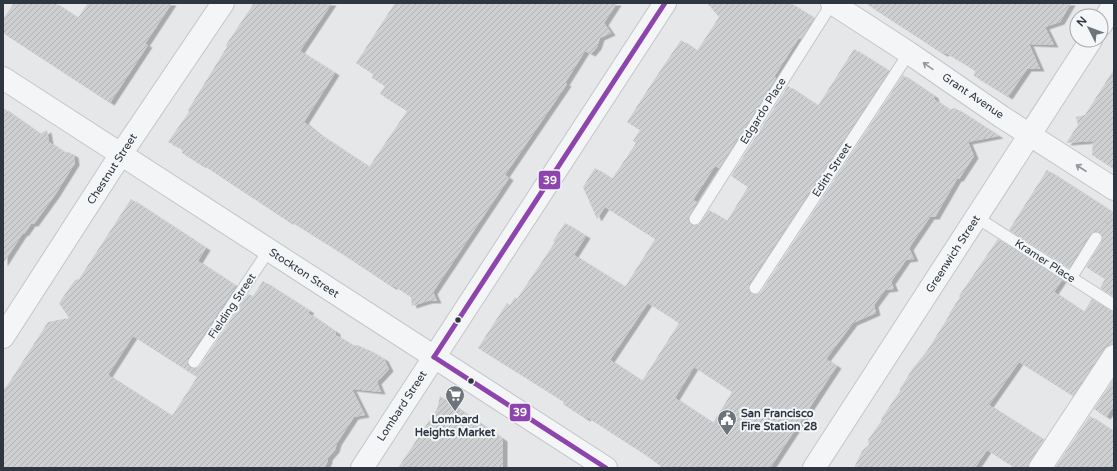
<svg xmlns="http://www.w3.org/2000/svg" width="1117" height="471" viewBox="0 0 1117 471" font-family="'Varela Round',sans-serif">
<defs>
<pattern id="building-hatch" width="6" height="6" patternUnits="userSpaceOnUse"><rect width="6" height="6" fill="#cecfd1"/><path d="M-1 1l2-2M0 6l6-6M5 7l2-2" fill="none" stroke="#b1b2b5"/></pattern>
<filter id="shadow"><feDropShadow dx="4.5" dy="2.5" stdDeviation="0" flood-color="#0004"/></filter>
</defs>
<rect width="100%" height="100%" fill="#e5e7e9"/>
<g fill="url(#building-hatch)" fill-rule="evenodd" filter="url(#shadow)">
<polygon points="14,3 55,3 78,18 88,3 172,3 145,44 148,45 110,103 3,33 3,19"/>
<polygon points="254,3 332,3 300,51 335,73 304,122 319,134 369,167 407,111 380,94 385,86 372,78 373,74 356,63 395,3 617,3 604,23 611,33 600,38 597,47 591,54 585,51 565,83 567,84 505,175 509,178 433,292 437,301 428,301 412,306 411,297 394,286 392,287 344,255 290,221 289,222 203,165 201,165 182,153 182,149 168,142 189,112 188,110 227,47 226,45"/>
<path d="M707,3H790L814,18L801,39L799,38L774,77L776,78L719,168L715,166L693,200L697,202L688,218L689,222L692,225H699L709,210L727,221L748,187L731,176L788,86L818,106L854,49L889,71L749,284V291L752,294H758L761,292L903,75L934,96L935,100L950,110L955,108L999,136L968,142L974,156L959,179H957L935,217H930L909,248L914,259L906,260L891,282L894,289L885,290L874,305L876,313L853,323L826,359L837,366L770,468H663L647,456L587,417L586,419L563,404L564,402L478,348L507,303L510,305L515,297L517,299L555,242L553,241L565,223L586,236L574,255L625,287L655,239L605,207L597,219L583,187L595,168L612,179L636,143L633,141L640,130L627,122L652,83L681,40L697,51L719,17ZM648,303L679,323L642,381L610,360ZM694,367L732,392L713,423L675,398Z"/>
<polygon points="865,3 1071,3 1060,22 1045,27 1054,45 1029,44 1040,69 1027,69 1008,97 974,76 975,71 966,65 946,53 943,54"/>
<polygon points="1114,69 1114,169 1092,155 1093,141 1066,143 1078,125 1076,117 1085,115"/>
<polygon points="3,108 40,134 47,130 49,142 64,152 68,152 74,155 75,163 55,195 34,224 31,224 24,234 23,233 3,264"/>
<polygon points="1047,170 1114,213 1114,297 1100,288 1105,279 1086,267 1102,241 1102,235 1100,232 1096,231 1090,234 1069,268 1009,230"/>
<path d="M131,199L206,248L198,261L236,286L188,358V365L190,368H197L200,366L248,294L253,296L263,281L310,311L308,313L336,332V335L354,346L358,345L366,350L367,349L384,359L389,369L377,382L381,392L352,389L365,415L354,417L337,443L335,450L328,458V461L324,468H3V390L9,383L48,322L69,318L59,303L75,280L79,279ZM133,336L197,377L172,416L108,375Z"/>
<polygon points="998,239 1062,280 1054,292 1084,312 1092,299 1114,312 1114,344 1108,345 1104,349 1073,396 1019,362 989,405 1044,440 1030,461 1028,468 1015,468 987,450 975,468 854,468 862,451 869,445 868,440 882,420 881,419 900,391 900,389 913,368 927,351 950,314 949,314 960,297 959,296"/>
<polygon points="1114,379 1114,406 1106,417 1094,409"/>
<polygon points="440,396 503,439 503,468 398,468 437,409"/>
<polygon points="1090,416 1114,432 1114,468 1055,468"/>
</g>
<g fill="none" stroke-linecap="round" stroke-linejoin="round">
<defs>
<g id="service">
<polyline points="976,217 1114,305"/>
<polyline points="695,219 832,3"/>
<polyline points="1071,278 1096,238"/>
<polyline points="755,288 909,53"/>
<polyline points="194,362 269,250"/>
</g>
<g id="minor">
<polyline points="832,3 909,53 1002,117 1114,189"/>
<polyline points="1101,25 1114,4"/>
<polyline points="3,78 606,468"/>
<polyline points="3,337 121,154 223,3"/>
<polyline points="362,468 665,3"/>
<polyline points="814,468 1091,40"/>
<polyline points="1040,468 1114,356"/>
</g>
</defs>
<use href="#service" stroke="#c3c5c7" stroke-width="13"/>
<use href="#minor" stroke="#c3c5c7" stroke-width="24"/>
<polyline stroke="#c5c7c9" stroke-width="2.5" stroke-dasharray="3 3" stroke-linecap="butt" points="1106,224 1114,212"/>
<use href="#service" stroke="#f4f5f6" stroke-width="11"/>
<use href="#minor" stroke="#f4f5f6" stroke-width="22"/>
<defs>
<g id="bus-1">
<polyline points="434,357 665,3"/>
<polyline points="434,357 606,468"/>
</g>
</defs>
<use href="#bus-1" stroke="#f4f6f8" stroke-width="8"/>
<use href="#bus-1" stroke="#8e44ad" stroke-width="5"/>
</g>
<defs><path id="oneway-shaft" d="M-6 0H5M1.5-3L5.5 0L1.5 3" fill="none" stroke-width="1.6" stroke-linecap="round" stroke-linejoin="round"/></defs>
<g stroke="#90969c">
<use href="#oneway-shaft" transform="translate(928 66) rotate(-145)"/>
<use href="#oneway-shaft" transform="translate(1081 168) rotate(-147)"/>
</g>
<defs>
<symbol id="supermarket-pin" viewBox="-11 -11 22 30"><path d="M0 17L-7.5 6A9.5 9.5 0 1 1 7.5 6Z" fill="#6d747c" stroke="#f4f6f8"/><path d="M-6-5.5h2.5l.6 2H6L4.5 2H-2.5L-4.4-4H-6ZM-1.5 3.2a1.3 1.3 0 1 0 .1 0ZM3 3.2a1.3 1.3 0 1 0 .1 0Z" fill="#fff"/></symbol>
<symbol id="civic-pin" viewBox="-11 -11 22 30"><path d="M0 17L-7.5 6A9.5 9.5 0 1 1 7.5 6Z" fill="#6d747c" stroke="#f4f6f8"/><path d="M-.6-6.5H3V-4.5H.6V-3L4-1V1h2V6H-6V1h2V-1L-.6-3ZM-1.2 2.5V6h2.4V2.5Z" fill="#fff"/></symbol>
</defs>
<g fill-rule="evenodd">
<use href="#supermarket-pin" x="444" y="384" width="22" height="30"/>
<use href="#civic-pin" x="716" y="408" width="22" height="30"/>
</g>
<g fill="#2d3641" stroke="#f4f6f8" stroke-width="1.5">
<circle cx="458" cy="320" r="3.5"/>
<circle cx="471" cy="381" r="3.5"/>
</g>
<g text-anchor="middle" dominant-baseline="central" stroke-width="4" stroke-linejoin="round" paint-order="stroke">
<g font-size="11" fill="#2d3641" stroke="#f4f6f8">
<text transform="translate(973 96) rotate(34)">Grant Avenue</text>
<text transform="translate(763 111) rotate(-58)">Edgardo Place</text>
<text transform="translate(112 169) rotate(-57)">Chestnut Street</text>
<text transform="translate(832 170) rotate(-57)">Edith Street</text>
<text transform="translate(953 254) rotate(-57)">Greenwich Street</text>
<text transform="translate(1045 261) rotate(33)">Kramer Place</text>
<text transform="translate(304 273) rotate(33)">Stockton Street</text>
<text transform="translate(232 306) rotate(-56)">Fielding Street</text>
<text transform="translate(402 406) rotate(-57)">Lombard Street</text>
</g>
<g font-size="11" font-weight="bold" fill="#2d3641" stroke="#f4f6f8" text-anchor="start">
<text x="741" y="413">San Francisco<tspan x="741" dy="13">Fire Station 28</tspan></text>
<text x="455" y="419" text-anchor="middle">Lombard<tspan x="455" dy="13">Heights Market</tspan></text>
</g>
</g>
<g stroke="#f4f6f8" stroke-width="1.5">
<rect x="538" y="170" width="23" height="20" rx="4" fill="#8e44ad"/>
<rect x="509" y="403" width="22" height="19" rx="4" fill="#8e44ad"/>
</g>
<g font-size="11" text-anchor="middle" font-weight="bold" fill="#fff">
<text x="550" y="184">39</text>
<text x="520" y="416">39</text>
</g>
<rect width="1117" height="471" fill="none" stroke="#2d3641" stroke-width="8"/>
<g transform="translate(1089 28) rotate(312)"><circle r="19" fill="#f4f6f8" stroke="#a4a9af"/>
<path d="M0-3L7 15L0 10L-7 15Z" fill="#6d747c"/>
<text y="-6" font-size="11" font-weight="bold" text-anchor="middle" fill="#2d3641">N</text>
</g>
</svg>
